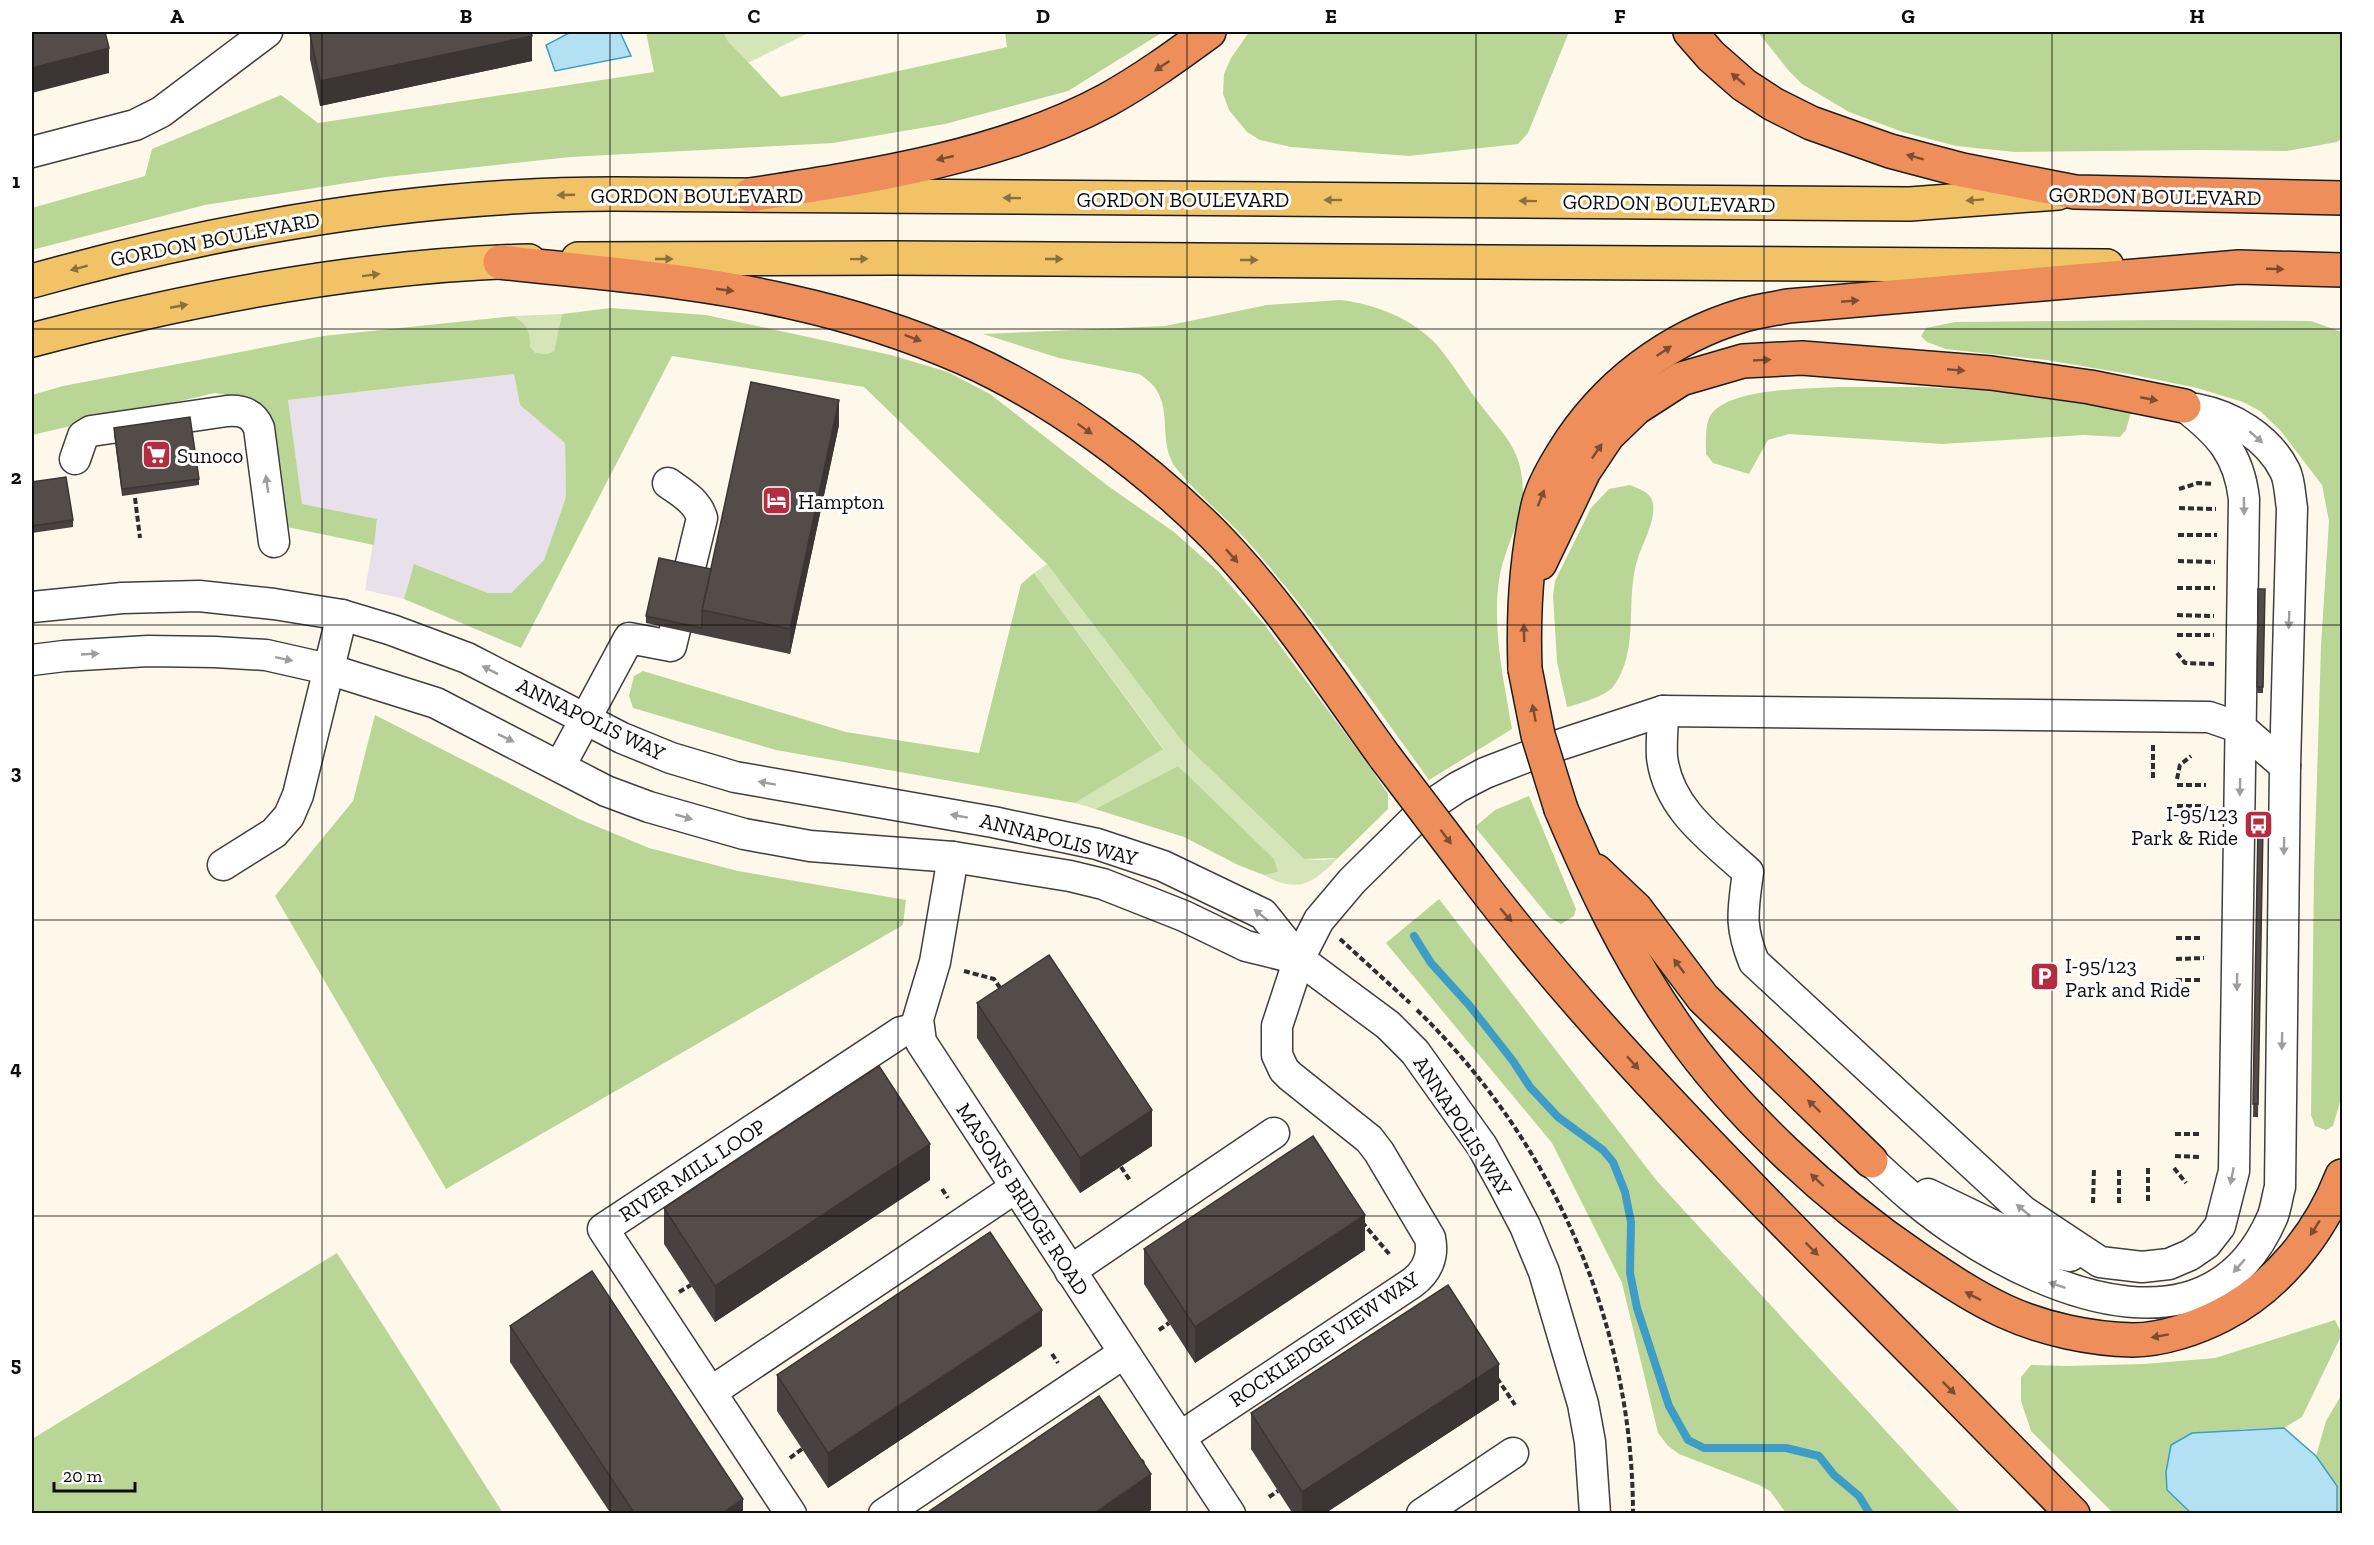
<svg xmlns="http://www.w3.org/2000/svg" width="2374" height="1545" viewBox="0 0 2374 1545" font-family="'Zilla Slab',serif">
<rect width="100%" height="100%" fill="#fef8eb"/>
<polygon fill="#e8e0ea" points="514,374 520,405 565,443 566,497 544,560 511,593 488,593 414,564 404,599 365,590 377,520 302,505 288,400"/>
<g fill="#d4e6b7">
<polygon points="723,32 810,32 748,63 728,41"/>
<path d="M562,314L554,351L547,354L536,353L530,347C531,331 527,325 514,316Z"/>
<path d="M1047,564L1185,745L1304,859L1324,860L1338,858C1313,884 1298,894 1264,875L1278,872L1178,766L1095,809L1075,803L1163,748L1034,573Z"/>
</g>
<g fill="#bad697">
<polygon points="646,32 723,32 728,41 781,97 1007,47 1005,32 1163,32 1068,91 945,124 833,143 570,157 386,177 205,205 32,250 32,208 145,176 152,149 281,95 318,123 654,72"/>
<polygon points="1249,32 1569,32 1528,133 1518,144 1409,156 1291,147 1260,140 1247,132 1229,110 1223,94 1224,74 1231,58"/>
<polygon points="1758,32 2342,32 2342,138 2337,142 2287,151 2199,150 2015,152 1956,146 1903,132 1849,112 1802,84 1788,70"/>
<path d="M1340,300C1375,304 1412,318 1437,345C1454,365 1467,388 1483,408C1506,438 1522,449 1523,492C1523,518 1503,551 1499,580C1492,629 1504,681 1512,729L1429,780C1373,702 1318,623 1255,550C1231,521 1200,498 1176,468C1154,438 1180,398 1139,374L1059,358L983,334L1165,326L1267,305Z"/>
<path d="M611,308L706,315L891,355L948,372L990,394L1108,486L1174,532L1218,571L1264,624L1367,763L1388,794V809L1338,858L1304,859L1185,745L1047,564L864,387L672,356L521,648L404,599L414,564L488,593H511L544,560L566,497L565,443L520,405L514,374L288,400L302,504L377,519L374,545L287,527L281,513L251,399L215,393L32,435V395L63,386L323,336L514,316C527,325 531,331 530,347L536,353L547,354L554,351L562,314Z"/>
<polygon points="2166,320 2311,321 2342,332 2342,1095 2333,1126 2326,1130 2315,1126 2311,1115 2314,874 2321,646 2329,521 2322,485 2280,430 2260,411 2243,402 2197,388 2129,374 2046,360 1946,349 1927,342 1921,336 1926,328 1955,322"/>
<path d="M1839,387H1922L2030,393L2132,408L2126,430L2120,437L2083,435L1942,444L1789,434L1768,440L1749,474L1713,463L1706,454C1706,444 1705,431 1708,421C1718,387 1810,389 1839,387Z"/>
<path d="M1630,485C1639,489 1648,491 1652,500C1658,516 1643,543 1638,558C1624,599 1641,650 1613,687C1605,696 1579,704 1567,707L1557,662L1553,596L1555,581L1591,508L1609,489Z"/>
<polygon points="1034,573 1163,749 1075,803 776,750 633,708 629,696 634,676 643,671 846,732 979,753 1021,584"/>
<polygon points="375,715 579,819 649,848 738,871 906,900 903,925 446,1189 275,896 353,801"/>
<polygon points="1178,766 1274,859 1278,872 1264,875 1238,865 1184,837 1095,809"/>
<polygon points="1529,796 1576,909 1574,916 1561,924 1549,917 1475,827 1495,810"/>
<polygon points="1439,899 1657,1181 1961,1513 1786,1513 1770,1491 1759,1485 1679,1454 1668,1446 1658,1433 1622,1283 1552,1143 1386,943"/>
<polygon points="337,1253 503,1513 32,1513 32,1439"/>
<polygon points="2335,1320 2342,1334 2302,1417 2284,1428 2241,1429 2167,1489 2191,1513 2113,1513 2031,1431 2021,1401 2021,1377 2031,1365 2066,1366 2144,1364 2215,1358"/>
<polygon points="2342,1394 2342,1513 2337,1513 2337,1486 2316,1456 2326,1421"/>
</g>
<g fill="#b2e1f3" stroke="#3d9dc7" stroke-width="1.5">
<polygon points="571,32 620,32 631,56 555,71 546,45"/>
<polygon points="2284,1428 2316,1456 2337,1486 2337,1513 2191,1513 2167,1490 2166,1472 2171,1445 2192,1433"/>
</g>
<g fill="none" stroke-linecap="round" stroke-linejoin="round">
<polyline stroke="#3d9dc7" stroke-width="8" points="1414,936 1431,963 1469,1005 1513,1061 1530,1087 1558,1117 1603,1150 1613,1162 1625,1192 1631,1222 1630,1273 1637,1308 1669,1406 1688,1440 1704,1448 1786,1448 1819,1456 1834,1475 1859,1496 1870,1514"/>
<defs>
<g id="minor">
<polyline points="32,152 135,125 161,112 267,32"/>
<path d="M75,459L83,436L91,431L227,411C242,410 253,413 259,428L274,542"/>
<polyline points="32,607 122,598 199,596 274,604 342,615 392,630 467,658 622,738 671,758 735,777 993,822 1097,844 1163,866 1263,914 1299,959 1388,1025 1415,1052 1482,1146 1503,1184 1525,1226 1544,1272 1583,1404 1590,1442 1595,1514"/>
<polyline points="32,660 64,656 148,651 215,652 266,655 328,669 436,703 606,791 649,807 744,834 810,846 953,857 1070,876 1103,884 1184,916 1246,946 1299,959"/>
<path d="M1663,711C1663,726 1661,742 1662,757C1668,809 1712,839 1748,872C1743,911 1739,925 1754,962L2023,1211L2100,1262L2142,1267L2169,1264L2190,1255L2206,1244L2220,1226L2234,1171L2244,499C2239,454 2219,433 2184,406"/>
<path d="M560,766L629,638L671,646L702,518C697,501 682,493 668,483"/>
<polyline points="953,857 935,962 918,1019 921,1042 1230,1514"/>
<polyline points="223,865 274,833 289,816 298,795 342,615"/>
<path d="M1871,1161C1899,1187 1926,1212 1959,1233C2053,1296 2211,1358 2272,1218C2276,1209 2277,1197 2280,1187L2285,766L2292,508C2290,497 2290,481 2285,471C2268,437 2232,416 2196,409"/>
<polyline points="1928,1194 2011,1234 2058,1254 2070,1256"/>
<polyline points="1070,1271 1274,1133"/>
<polyline points="711,1392 1015,1188"/>
<path d="M1180,1437L1412,1283C1427,1272 1434,1257 1430,1238L1379,1152L1369,1139L1290,1076L1284,1070L1277,1055V1026L1299,959L1319,920L1352,881L1425,809L1458,787L1485,773L1547,749L1663,711L2209,717L2241,728L2285,766"/>
<polyline points="791,1514 603,1229 901,1032 918,1028"/>
<polyline points="884,1514 1124,1353"/>
<polyline points="1422,1514 1513,1453"/>
</g>
<g id="major">
<polyline points="578,259 891,258 2107,266"/>
<path d="M32,281C221,228 417,194 614,194L1910,204L2058,193"/>
<path d="M32,340C192,298 363,265 529,261"/>
</g>
<g id="highway">
<polyline points="1690,32 1711,56 1744,85 1773,104 1811,123 1890,151 1962,170 2075,192 2342,198"/>
<path d="M750,195C867,177 1002,157 1107,100C1143,80 1176,56 1209,32"/>
<path d="M500,262C597,273 696,280 791,302C850,315 909,334 964,358C1053,398 1143,464 1212,533C1278,600 1330,681 1385,757"/>
<polyline points="1540,563 1584,471 1608,435 1636,408 1681,379 1743,361 1802,358 1991,373 2090,387 2184,406"/>
<path d="M1525,669C1523,615 1526,559 1538,506C1542,488 1553,469 1563,453C1604,386 1669,337 1744,315C1758,311 1773,309 1788,306L2239,267L2342,270"/>
<path d="M1561,809C1593,884 1627,957 1674,1024C1736,1114 1829,1199 1919,1260C1947,1279 1974,1297 2004,1311C2043,1329 2090,1339 2133,1340C2162,1340 2197,1328 2222,1315C2277,1287 2320,1233 2342,1176"/>
<path d="M1470,869C1570,1002 1688,1124 1805,1243C1895,1333 1984,1423 2073,1514"/>
<polyline points="1596,871 1636,909 1703,998 1871,1161"/>
</g>
</defs>
<use href="#minor" stroke="#3f3f3f" stroke-width="33"/>
<use href="#major" stroke="#1d1d1d" stroke-width="36"/>
<use href="#highway" stroke="#1d1d1d" stroke-width="36"/>
<g stroke="#2e2e2e" stroke-width="4" stroke-dasharray="6 3" stroke-linecap="butt">
<polyline points="2179,489 2198,483 2213,484"/>
<polyline points="135,498 140,538"/>
<polyline points="2179,508 2216,509"/>
<polyline points="2178,535 2217,535"/>
<polyline points="2178,561 2215,562"/>
<polyline points="2177,588 2215,588"/>
<polyline points="2177,615 2214,616"/>
<polyline points="2177,635 2214,635"/>
<polyline points="2177,653 2185,663 2214,664"/>
<polyline points="2153,778 2153,743"/>
<polyline points="2177,779 2180,765 2191,756"/>
<polyline points="2177,785 2206,785"/>
<polyline points="2177,806 2208,806"/>
<polyline points="2176,938 2203,938"/>
<polyline points="1340,939 1410,1003"/>
<polyline points="2176,959 2204,958"/>
<polyline points="964,971 994,979 1003,992"/>
<polyline points="2176,980 2203,980"/>
<path d="M1417,1010C1553,1142 1633,1324 1633,1514"/>
<polyline points="2175,1134 2202,1134"/>
<polyline points="2175,1156 2201,1157"/>
<polyline points="1121,1167 1131,1182"/>
<polyline points="2148,1168 2148,1202"/>
<polyline points="2174,1168 2186,1183"/>
<polyline points="942,1189 948,1198"/>
<polyline points="2093,1203 2094,1168"/>
<polyline points="2119,1203 2119,1168"/>
<polyline points="1362,1222 1390,1255"/>
<polyline points="679,1292 691,1285"/>
<polyline points="1159,1330 1169,1323"/>
<polyline points="1052,1354 1058,1363"/>
<polyline points="1497,1378 1515,1405"/>
<polyline points="790,1458 802,1449"/>
<polyline points="1139,1464 1146,1459"/>
<polyline points="1269,1497 1278,1491"/>
</g>
<use href="#minor" stroke="#fff" stroke-width="30"/>
<use href="#major" stroke="#f2c267" stroke-width="33"/>
<use href="#highway" stroke="#ee8e5a" stroke-width="33"/>
<defs>
<g id="highway-bridge">
<polyline points="1525,669 1538,735 1561,809"/>
<polyline points="1385,757 1470,869"/>
</g>
</defs>
<use href="#highway-bridge" stroke="#1d1d1d" stroke-width="36" stroke-linecap="butt"/>
<use href="#highway-bridge" stroke="#ee8e5a" stroke-width="33"/>
</g>
<g fill="#48413f">
<polygon points="310,34 532,61 320,106 310,59"/>
<polygon points="839,425 790,654 646,623 646,616 711,569"/>
<polygon points="114,428 199,479 199,485 122,496 114,434"/>
<polygon points="32,482 73,520 73,527 32,533"/>
<polygon points="2258,589 2265,589 2263,693 2257,693"/>
<polygon points="2258,826 2263,826 2258,1117 2253,1117"/>
<polygon points="977,1003 1152,1146 1080,1193 977,1038"/>
<polygon points="930,1180 715,1322 664,1244 664,1208"/>
<polygon points="1144,1249 1365,1250 1195,1363 1144,1284"/>
<polygon points="510,1326 743,1514 611,1514 510,1362"/>
<polygon points="1042,1346 828,1488 777,1411 777,1375"/>
<polygon points="1499,1400 1324,1514 1293,1514 1251,1449 1251,1413"/>
</g>
<g fill="#3b3533">
<polygon points="532,36 532,61 320,106 320,81"/>
<polygon points="109,48 109,73 32,93 32,68"/>
<polygon points="839,400 839,425 790,654 790,629"/>
<polygon points="1152,1110 1152,1146 1080,1193 1080,1158"/>
<polygon points="930,1144 930,1180 715,1322 715,1286"/>
<polygon points="1365,1215 1365,1250 1195,1363 1195,1327"/>
<polygon points="1042,1310 1042,1346 828,1488 828,1453"/>
<polygon points="1499,1364 1499,1400 1324,1514 1302,1514 1302,1492"/>
<polygon points="1151,1474 1151,1510 1146,1514 1093,1514"/>
<polygon points="743,1499 743,1514 721,1514"/>
</g>
<g fill="#544c49" stroke="#3b3533" stroke-width="1.5">
<polygon points="32,32 105,32 109,48 32,68"/>
<polygon points="322,32 531,32 532,36 320,81 310,34"/>
<polygon points="751,382 839,400 790,629 702,610"/>
<polygon points="190,417 199,479 122,489 114,428"/>
<polygon points="66,477 73,520 32,526 32,482"/>
<polygon points="659,558 711,569 702,610 702,628 646,616"/>
<polygon points="2258,589 2265,589 2263,687 2257,687"/>
<polygon points="2258,826 2263,826 2258,1104 2253,1104"/>
<polygon points="1049,955 1152,1110 1080,1158 977,1003"/>
<polygon points="879,1066 930,1144 715,1286 664,1208"/>
<polygon points="1313,1136 1365,1215 1195,1327 1144,1249"/>
<polygon points="990,1232 1042,1310 828,1453 777,1375"/>
<polygon points="592,1271 743,1499 721,1514 635,1514 510,1326"/>
<polygon points="1448,1285 1499,1364 1302,1492 1251,1413"/>
<polygon points="1099,1396 1151,1474 1093,1514 925,1514"/>
</g>
<defs><path id="oneway-solid" d="M-6-.8H1V-3.2L6.5 0L1 3.2V.8H-6Z" transform="scale(1.5)"/></defs>
<g fill="#7d4d33">
<use href="#oneway-solid" transform="translate(1162 66) rotate(146)"/>
<use href="#oneway-solid" transform="translate(1738 79) rotate(-140)"/>
<use href="#oneway-solid" transform="translate(1915 157) rotate(-165)"/>
<use href="#oneway-solid" transform="translate(945 158) rotate(167)"/>
<use href="#oneway-solid" transform="translate(2275 269) rotate(2)"/>
<use href="#oneway-solid" transform="translate(725 290) rotate(8)"/>
<use href="#oneway-solid" transform="translate(1850 301) rotate(-5)"/>
<use href="#oneway-solid" transform="translate(913 338) rotate(21)"/>
<use href="#oneway-solid" transform="translate(1664 351) rotate(-34)"/>
<use href="#oneway-solid" transform="translate(1762 360) rotate(-3)"/>
<use href="#oneway-solid" transform="translate(1956 370) rotate(5)"/>
<use href="#oneway-solid" transform="translate(2149 399) rotate(11)"/>
<use href="#oneway-solid" transform="translate(1085 429) rotate(35)"/>
<use href="#oneway-solid" transform="translate(1597 451) rotate(-56)"/>
<use href="#oneway-solid" transform="translate(1541 498) rotate(-69)"/>
<use href="#oneway-solid" transform="translate(1232 556) rotate(48)"/>
<use href="#oneway-solid" transform="translate(1524 633) rotate(-91)"/>
<use href="#oneway-solid" transform="translate(1534 713) rotate(-101)"/>
<use href="#oneway-solid" transform="translate(1446 837) rotate(53)"/>
<use href="#oneway-solid" transform="translate(1506 915) rotate(49)"/>
<use href="#oneway-solid" transform="translate(1679 966) rotate(-127)"/>
<use href="#oneway-solid" transform="translate(1633 1063) rotate(48)"/>
<use href="#oneway-solid" transform="translate(1814 1106) rotate(-136)"/>
<use href="#oneway-solid" transform="translate(1817 1180) rotate(-137)"/>
<use href="#oneway-solid" transform="translate(2315 1228) rotate(122)"/>
<use href="#oneway-solid" transform="translate(1812 1249) rotate(45)"/>
<use href="#oneway-solid" transform="translate(1973 1296) rotate(-153)"/>
<use href="#oneway-solid" transform="translate(2160 1336) rotate(170)"/>
<use href="#oneway-solid" transform="translate(1949 1388) rotate(45)"/>
</g>
<g fill="#8a703e">
<use href="#oneway-solid" transform="translate(566 195) rotate(178)"/>
<use href="#oneway-solid" transform="translate(1012 198) rotate(-179)"/>
<use href="#oneway-solid" transform="translate(1333 200) rotate(-180)"/>
<use href="#oneway-solid" transform="translate(1975 200) rotate(176)"/>
<use href="#oneway-solid" transform="translate(1528 201) rotate(-179)"/>
<use href="#oneway-solid" transform="translate(664 259)"/>
<use href="#oneway-solid" transform="translate(859 259) rotate(-1)"/>
<use href="#oneway-solid" transform="translate(1054 259)"/>
<use href="#oneway-solid" transform="translate(1249 260)"/>
<use href="#oneway-solid" transform="translate(79 268) rotate(165)"/>
<use href="#oneway-solid" transform="translate(371 275) rotate(-7)"/>
<use href="#oneway-solid" transform="translate(179 306) rotate(-11)"/>
</g>
<g fill="#9e9e9e">
<use href="#oneway-solid" transform="translate(2256 437) rotate(41)"/>
<use href="#oneway-solid" transform="translate(267 484) rotate(-98)"/>
<use href="#oneway-solid" transform="translate(2244 506) rotate(89)"/>
<use href="#oneway-solid" transform="translate(2289 620) rotate(92)"/>
<use href="#oneway-solid" transform="translate(90 654) rotate(-3)"/>
<use href="#oneway-solid" transform="translate(284 659) rotate(12)"/>
<use href="#oneway-solid" transform="translate(490 670) rotate(-153)"/>
<use href="#oneway-solid" transform="translate(506 738) rotate(26)"/>
<use href="#oneway-solid" transform="translate(767 783) rotate(-170)"/>
<use href="#oneway-solid" transform="translate(2240 787) rotate(91)"/>
<use href="#oneway-solid" transform="translate(959 816) rotate(-170)"/>
<use href="#oneway-solid" transform="translate(684 817) rotate(16)"/>
<use href="#oneway-solid" transform="translate(2284 846) rotate(91)"/>
<use href="#oneway-solid" transform="translate(1261 915) rotate(-141)"/>
<use href="#oneway-solid" transform="translate(2237 982) rotate(91)"/>
<use href="#oneway-solid" transform="translate(2282 1041) rotate(91)"/>
<use href="#oneway-solid" transform="translate(2232 1176) rotate(101)"/>
<use href="#oneway-solid" transform="translate(2023 1210) rotate(-140)"/>
<use href="#oneway-solid" transform="translate(2239 1266) rotate(131)"/>
<use href="#oneway-solid" transform="translate(2057 1285) rotate(-162)"/>
</g>
<path fill="none" stroke="#0c0c0c" stroke-width="1.5" stroke-opacity="0.55" d="M322,32V1514M610,32V1514M898,32V1514M1187,32V1514M1476,32V1514M1764,32V1514M2052,32V1514M32,329H2342M32,625H2342M32,920H2342M32,1216H2342"/>
<defs>
<symbol id="supermarket-square" viewBox="-11 -11 22 22"><rect x="-9" y="-9" width="18" height="18" rx="4" fill="#b52b3f" stroke="#fff"/><path d="M-6-5.5h2.5l.6 2H6L4.5 2H-2.5L-4.4-4H-6ZM-1.5 3.2a1.3 1.3 0 1 0 .1 0ZM3 3.2a1.3 1.3 0 1 0 .1 0Z" fill="#fff"/></symbol>
<symbol id="hotel-square" viewBox="-11 -11 22 22"><rect x="-9" y="-9" width="18" height="18" rx="4" fill="#b52b3f" stroke="#fff"/><path d="M-6-4.5h1.5V1H6V5H4.5V3h-9V5H-6ZM-4 0a1.8 1.8 0 1 1 3.6 0ZM.5 0V-2.5h3Q6-2.5 6 0Z" fill="#fff"/></symbol>
<symbol id="bus-square" viewBox="-11 -11 22 22"><rect x="-9" y="-9" width="18" height="18" rx="4" fill="#b52b3f" stroke="#fff"/><path d="M-5-6H5V4H4V6H2V4H-2V6H-4V4H-5ZM-3.5-4V0h7V-4ZM-3.5 1.2v1.5H-2V1.2ZM2 1.2v1.5H3.5V1.2Z" fill="#fff"/></symbol>
<symbol id="parking-square" viewBox="-11 -11 22 22"><rect x="-9" y="-9" width="18" height="18" rx="4" fill="#b52b3f" stroke="#fff"/><path d="M-3.5-5.5H1a3.5 3.5 0 0 1 0 7H-1V5.5H-3.5ZM-1-3.4V-.6H.8a1.4 1.4 0 0 0 0-2.8Z" fill="#fff"/></symbol>
</defs>
<g fill-rule="evenodd">
<use href="#supermarket-square" x="140" y="438" width="33" height="33"/>
<use href="#hotel-square" x="760" y="484" width="33" height="33"/>
<use href="#bus-square" x="2242" y="808" width="33" height="33"/>
<use href="#parking-square" x="2028" y="960" width="33" height="33"/>
</g>
<g text-anchor="middle" dominant-baseline="central" stroke-width="6" stroke-linejoin="round" paint-order="stroke">
<g font-size="21" fill="#0c0c0c" stroke="#fff">
<text x="697" y="195">GORDON BOULEVARD</text>
<text transform="translate(2155 196) rotate(1)">GORDON BOULEVARD</text>
<text x="1183" y="199">GORDON BOULEVARD</text>
<text transform="translate(1669 203) rotate(1)">GORDON BOULEVARD</text>
<text transform="translate(215 239) rotate(-11)">GORDON BOULEVARD</text>
<text transform="translate(591 719) rotate(26)">ANNAPOLIS WAY</text>
<text transform="translate(1059 839) rotate(14)">ANNAPOLIS WAY</text>
<text transform="translate(1463 1126) rotate(57)">ANNAPOLIS WAY</text>
<text transform="translate(692 1170) rotate(-33)">RIVER MILL LOOP</text>
<text transform="translate(1023 1199) rotate(57)">MASONS BRIDGE ROAD</text>
<text transform="translate(1324 1339) rotate(-34)">ROCKLEDGE VIEW WAY</text>
</g>
<g font-size="21" fill="#0c0c0c" stroke="#fff" text-anchor="start">
<text x="177" y="455">Sunoco</text>
<text x="798" y="501">Hampton</text>
<text x="2238" y="813" text-anchor="end">I-95/123<tspan x="2238" dy="24">Park &amp; Ride</tspan></text>
<text x="2065" y="965">I-95/123<tspan x="2065" dy="24">Park and Ride</tspan></text>
</g>
</g>
<rect width="2374" height="1545" fill="none" stroke="#ffffff" stroke-width="66"/>
<path d="M54 1482v9h81v-9" fill="none" stroke="#0c0c0c" stroke-width="3"/>
<text x="63" y="1482" font-size="18" fill="#0c0c0c" stroke="#ffffff" stroke-width="4.5" paint-order="stroke">20 m</text>
<rect x="33" y="33" width="2308" height="1479" fill="none" stroke="#0c0c0c" stroke-width="2"/>
<g font-size="20" text-anchor="middle" font-weight="bold" fill="#0c0c0c">
<text x="177" y="23">A</text>
<text x="466" y="23">B</text>
<text x="754" y="23">C</text>
<text x="1043" y="23">D</text>
<text x="1331" y="23">E</text>
<text x="1620" y="23">F</text>
<text x="1908" y="23">G</text>
<text x="2197" y="23">H</text>
<text x="16" y="188">1</text>
<text x="16" y="484">2</text>
<text x="16" y="779">3</text>
<text x="16" y="1075">4</text>
<text x="16" y="1371">5</text>
</g>
</svg>
